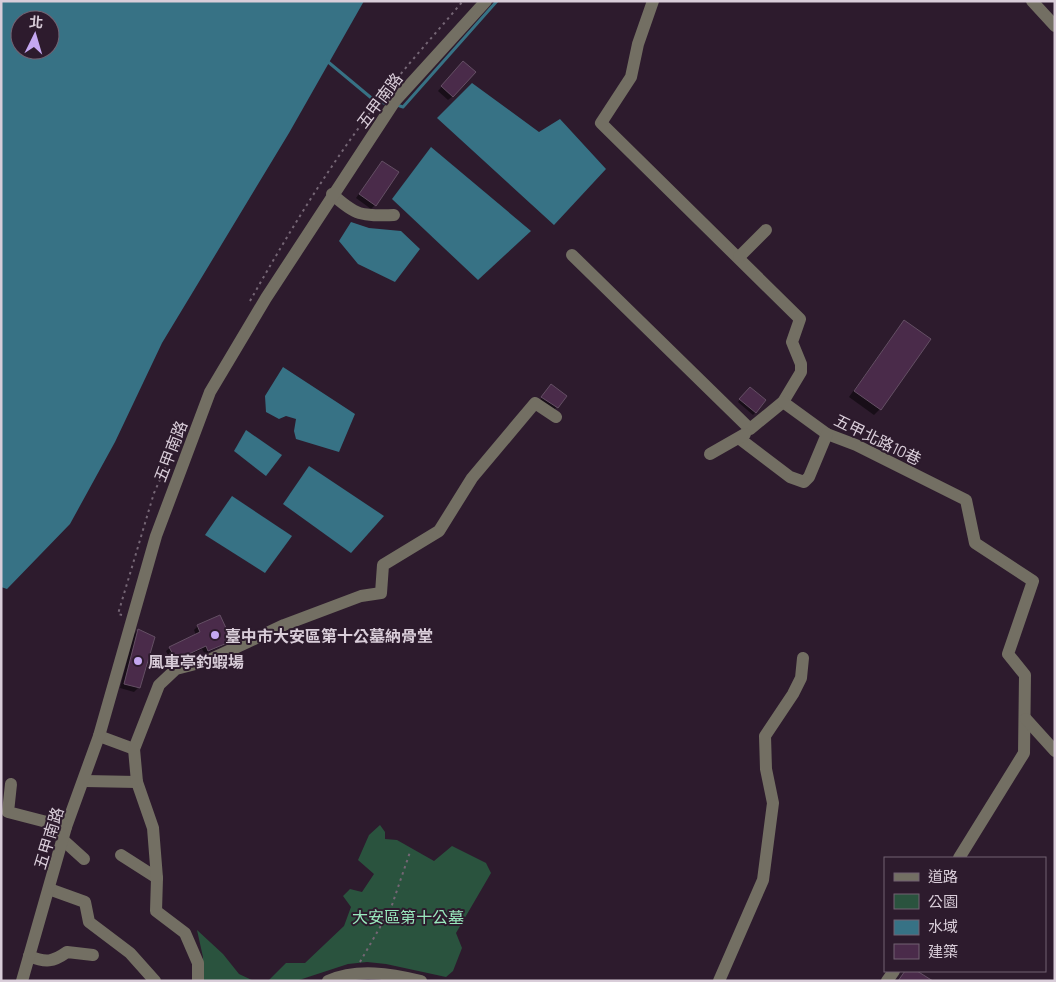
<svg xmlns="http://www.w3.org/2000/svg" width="1056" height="982" viewBox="0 0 1056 982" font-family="Barlow,'Noto Sans TC',sans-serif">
<rect width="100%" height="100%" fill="#2d1b2d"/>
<g fill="#2a533e">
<polygon points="380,825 385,832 385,839 397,840 434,861 452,846 486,863 491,873 456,933 462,948 453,971 446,977 386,964 367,962 348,964 296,981 268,981 286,963 305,963 344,926 351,907 343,896 350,889 362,892 374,874 358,860 369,835"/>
<polygon points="197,930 223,954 239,974 254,981 203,981 203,957"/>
</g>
<g fill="#377285" fill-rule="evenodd">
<path d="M1,1H364L289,133L162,343L115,442L70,524L7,589L1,587ZM20,20H50V50H20Z"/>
<polygon points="472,83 539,132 560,119 606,169 554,225 437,118"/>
<polygon points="431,147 531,231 478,280 392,199"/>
<polygon points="351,222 369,228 401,231 420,249 395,282 358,264 339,241"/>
<polygon points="283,367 355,414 339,452 296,439 294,431 296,419 286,416 279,419 266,412 265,396"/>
<polygon points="246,430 282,455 266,476 234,451"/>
<polygon points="309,466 384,516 351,553 283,504"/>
<polygon points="232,496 292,536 265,573 205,535"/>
</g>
<g fill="#0007">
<polygon points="459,67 453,96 448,100 438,91"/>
<polygon points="382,162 375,205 371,209 356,198"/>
<polygon points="899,327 880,409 874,415 849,397"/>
<polygon points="549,388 565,396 554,410 540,400"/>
<polygon points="747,391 765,401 753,415 738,402"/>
<polygon points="219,617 230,640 226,644 205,654 202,649 172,663 166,651 170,648 196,635 194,630 198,626"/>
<polygon points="138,630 154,638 138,688 134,692 120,688 134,634"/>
</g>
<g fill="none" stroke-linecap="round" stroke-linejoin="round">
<g stroke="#377285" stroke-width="3">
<polyline points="327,61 375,101 389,104"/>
<polyline points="397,105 403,107 497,1"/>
</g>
</g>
<g fill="#4a2b4a" stroke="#644f64">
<polygon points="463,61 476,72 453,97 441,86"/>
<polygon points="382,161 399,172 376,206 359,194"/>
<polygon points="904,320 931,339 881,410 854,391"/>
<polygon points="551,384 567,396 558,408 541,397"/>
<polygon points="750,387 766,400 756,413 739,399"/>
<polygon points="220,615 232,641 208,651 206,646 176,660 169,647 200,632 197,625"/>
<polygon points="138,629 155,637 140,688 124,684"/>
<polygon points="905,971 917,971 933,981 898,981"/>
</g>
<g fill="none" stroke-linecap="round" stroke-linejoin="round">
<g stroke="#756675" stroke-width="2" stroke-dasharray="2.5 4" stroke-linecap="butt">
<path d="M250,301C290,230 332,161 382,97C408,64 436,33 463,1"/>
<polyline points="122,615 118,614 154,493 184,426"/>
<polyline points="360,962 391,908 410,852"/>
</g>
<g stroke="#736f63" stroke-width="12">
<polyline points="1032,1 1055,26"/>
<path d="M332,194C356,216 361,216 394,215"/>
<polyline points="572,255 750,429 783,402 801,372 801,364 792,342 800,319 601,123 631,77 638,44 653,1"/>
<polyline points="739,257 766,230"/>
<polyline points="783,402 827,434 856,445 966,500 975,543 1033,581 1008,654 1025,675 1024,753 959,858"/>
<polyline points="740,439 790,477 804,482 809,477 827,434"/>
<polyline points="710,454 745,434"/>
<polyline points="1026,719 1055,751"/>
<polyline points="99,736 134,749"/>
<polyline points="85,781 137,782"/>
<polyline points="11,784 8,812 66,827"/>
<polyline points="63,840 84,859"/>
<polyline points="121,855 157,878"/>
<polyline points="49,889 85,902 89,922 130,953 155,981"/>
<path d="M29,956C46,963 53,962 67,952L93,955"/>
<polyline points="22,981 66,827 99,736 156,536 210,392 266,298 395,101 486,1"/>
<polyline points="198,981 198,963 185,933 156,911 157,878 153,828 137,782 134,749 159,685 176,669 207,661 284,625 361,596 381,593 383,565 439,531 472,478 535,403 556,417"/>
<path d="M328,981C358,968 391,974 421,981"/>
<polyline points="719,981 763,880 773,803 766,769 765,736 793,694 801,678 803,658"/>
<polyline points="887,981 894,971"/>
</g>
</g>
<g fill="#c4a7f1" stroke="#2d1b2d" stroke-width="2">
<circle cx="215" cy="635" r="5"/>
<circle cx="138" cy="661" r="5"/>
</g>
<g text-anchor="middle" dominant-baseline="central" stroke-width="4" stroke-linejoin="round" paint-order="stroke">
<g font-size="16" fill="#d9cdd9" stroke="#2d1b2d">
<text transform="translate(379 100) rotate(-53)">五甲南路</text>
<text transform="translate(878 439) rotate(26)">五甲北路10巷</text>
<text transform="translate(170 451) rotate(-69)">五甲南路</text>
<text transform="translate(48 838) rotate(-73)">五甲南路</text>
</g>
<g font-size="16" font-weight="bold" fill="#d9cdd9" stroke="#2d1b2d" text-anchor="start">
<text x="225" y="635">臺中市大安區第十公墓納骨堂</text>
<text x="148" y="661">風車亭釣蝦場</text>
</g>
<g font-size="16" fill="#99e8bd" stroke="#2d1b2d">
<text x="408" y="916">大安區第十公墓</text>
</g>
</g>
<rect width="1056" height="982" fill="none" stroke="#d9cdd9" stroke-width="5"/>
<rect x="884" y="857" width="162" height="115" fill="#2d1b2d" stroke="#726272"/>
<rect x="894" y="873" width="25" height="8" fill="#736f63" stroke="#726272"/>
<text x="928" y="882" font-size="15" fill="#d9cdd9">道路</text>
<rect x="894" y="894" width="25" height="15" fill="#2a533e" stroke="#726272"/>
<text x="928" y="907" font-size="15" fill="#d9cdd9">公園</text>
<rect x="894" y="920" width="25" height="15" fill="#377285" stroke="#726272"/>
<text x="928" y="932" font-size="15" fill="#d9cdd9">水域</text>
<rect x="894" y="944" width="25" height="15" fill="#4a2b4a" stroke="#726272"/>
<text x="928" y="957" font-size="15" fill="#d9cdd9">建築</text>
<g transform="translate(35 35) rotate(5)"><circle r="24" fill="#2d1b2d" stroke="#726272"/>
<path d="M0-4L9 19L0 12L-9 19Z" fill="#c4a7f1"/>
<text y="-8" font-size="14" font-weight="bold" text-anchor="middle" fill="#d9cdd9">北</text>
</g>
</svg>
